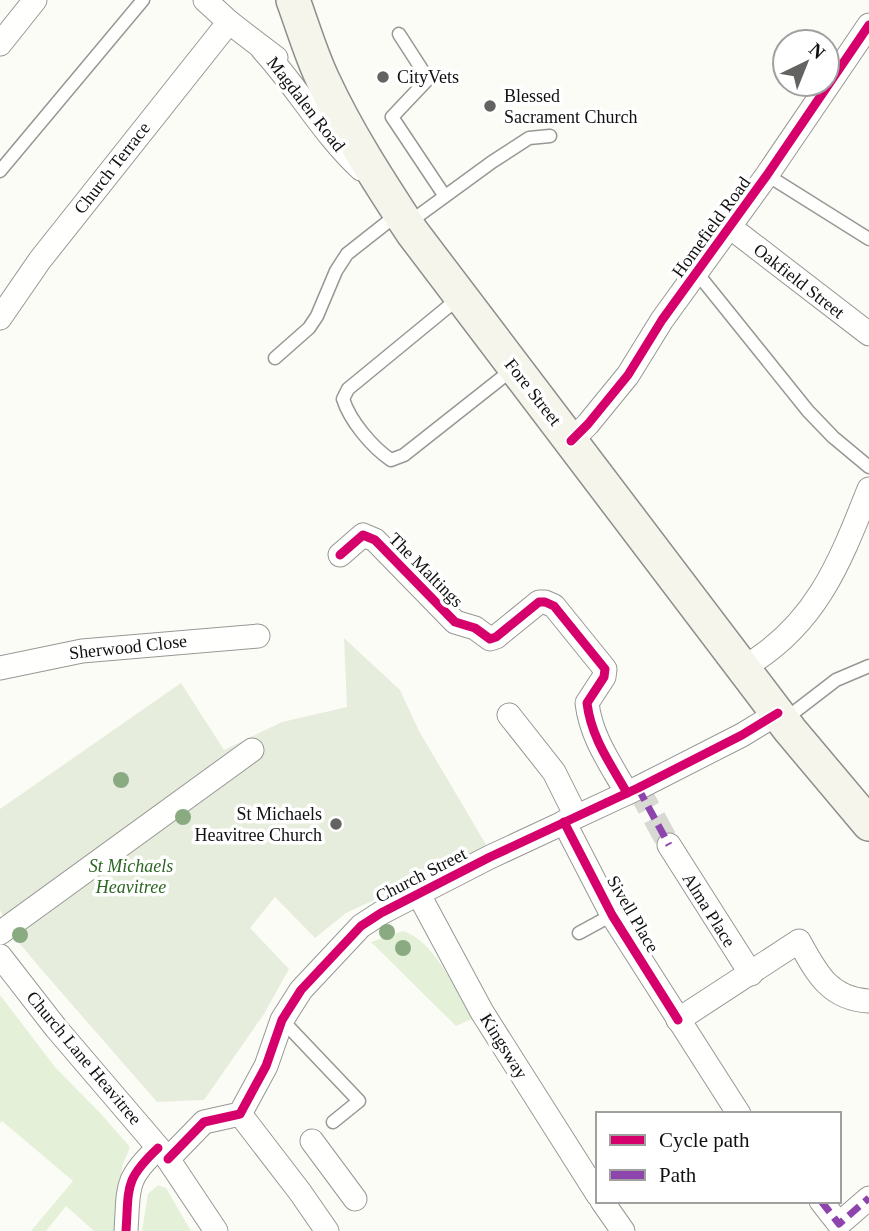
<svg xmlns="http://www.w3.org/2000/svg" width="869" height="1231" viewBox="0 0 869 1231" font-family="Georgia,serif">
<rect width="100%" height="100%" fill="#fcfcf7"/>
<g fill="#e4f1d8">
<path d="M403,931C434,940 456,991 472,1019L456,1026L371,942Z"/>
<polygon points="0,995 55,1067 102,1115 130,1147 122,1167 115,1231 94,1231 66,1206 46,1231 31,1231 73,1181 2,1121 0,1123"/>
<polygon points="158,1185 166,1188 191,1231 142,1231 148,1194"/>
</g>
<polygon fill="#e7eddc" points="344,638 400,690 419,731 488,848 346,913 315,938 275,897 250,928 289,969 264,1014 204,1100 157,1102 41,969 15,938 0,910 0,809 181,683 224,750 282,722 347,707"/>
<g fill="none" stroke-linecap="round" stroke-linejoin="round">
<polyline stroke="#d9d9d4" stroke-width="23" stroke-dasharray="23 11" stroke-linecap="butt" points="638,788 669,845"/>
<defs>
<g id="lane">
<polyline points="399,34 428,79 392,117 444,195"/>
<polyline points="0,171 143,0"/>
<polyline points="767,175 869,239"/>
<polyline points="407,224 492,162 529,138 550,136"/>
<polyline points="697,273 808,411 833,437 869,467"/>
<path d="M460,297L348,389L343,399C350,421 372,447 391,460L404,455L513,369"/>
<polyline points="275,358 309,328 317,316 336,271 347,254 399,213"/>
<polyline points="784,720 836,680 869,666"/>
<polyline points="579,933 612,915"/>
<polyline points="282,1020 359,1101 333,1122"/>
</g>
<g id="street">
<polyline points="205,0 229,22 276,58"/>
<polyline points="0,44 35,0"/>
<path d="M263,50C298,88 323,134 361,169"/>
<polyline points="730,227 869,334"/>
<polyline points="0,318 40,260 229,22"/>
<polyline points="571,441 588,424 628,375 662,320 767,175 869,25"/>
<path d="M340,555L363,535L375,540L455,622L475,628L490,639L496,637L539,602H545L554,606L605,669L604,677L587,703C591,737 610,763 627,793"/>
<path d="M744,667C816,626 840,562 869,489"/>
<polyline points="0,668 82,651 258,636"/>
<polyline points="509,715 554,772 576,816"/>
<polyline points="564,822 612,915 739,1114"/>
<polyline points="669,845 751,974"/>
<polyline points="418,893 482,1012 598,1195"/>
<polyline points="0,933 252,750"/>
<polyline points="0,956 56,1028 168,1159 216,1231"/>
<path d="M678,1020L799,941C816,972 829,999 869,1001"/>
<polyline points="240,1114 300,1192 327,1231"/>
<polyline points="312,1141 355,1199"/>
<polyline points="168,1159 204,1122 240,1114 266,1066 282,1020 301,990 361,926 381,913 490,857 638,788 742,735 778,713"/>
<polyline points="602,1201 623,1231"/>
<polyline points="821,1201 839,1224 869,1198"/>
<path d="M126,1231C129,1187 124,1180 158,1148"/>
</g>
<path id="secondary" d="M293,0C303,27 311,55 323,80C348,134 380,183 412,232L790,730L869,824"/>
</defs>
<use href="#lane" stroke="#979795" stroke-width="15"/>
<use href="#street" stroke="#979795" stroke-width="25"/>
<use href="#secondary" stroke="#8d8d8b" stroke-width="36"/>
<use href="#lane" stroke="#fffffe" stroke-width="12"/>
<use href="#street" stroke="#fffffe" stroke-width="23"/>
<use href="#secondary" stroke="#f5f5ec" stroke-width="33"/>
<g stroke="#8e44ad" stroke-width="7" stroke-dasharray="14 7" stroke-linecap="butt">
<polyline points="638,788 669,845"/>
<polyline points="821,1201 839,1224 869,1198"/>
</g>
<defs>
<g id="cycleway">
<polyline points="571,441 588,424 628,375 662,320 767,175 869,25"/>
<path d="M340,555L363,535L375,540L455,622L475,628L490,639L496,637L539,602H545L554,606L605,669L604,677L587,703C591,737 610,763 627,793"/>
<polyline points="564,822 612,915 678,1020"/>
<polyline points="168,1159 204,1122 240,1114 266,1066 282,1020 301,990 361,926 381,913 490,857 638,788 742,735 778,713"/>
<path d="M126,1231C129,1187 124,1180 158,1148"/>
</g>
</defs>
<use href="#cycleway" stroke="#fff" stroke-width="13"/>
<use href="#cycleway" stroke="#d6006c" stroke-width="9"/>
</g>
<g fill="#8aaa82">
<circle cx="121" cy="780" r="8"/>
<circle cx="183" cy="817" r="8"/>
<circle cx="387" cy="932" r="8"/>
<circle cx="20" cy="935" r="8"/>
<circle cx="403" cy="948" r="8"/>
</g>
<g fill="#636362" stroke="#fff" stroke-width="2.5">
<circle cx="383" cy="77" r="7"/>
<circle cx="490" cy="106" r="7"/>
<circle cx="336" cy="824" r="7"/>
</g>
<g text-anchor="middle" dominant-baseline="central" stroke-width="7" stroke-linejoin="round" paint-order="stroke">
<g font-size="18" fill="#111" stroke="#fff" text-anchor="start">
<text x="397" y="77">CityVets</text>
<text x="504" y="96">Blessed<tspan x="504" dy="21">Sacrament Church</tspan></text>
<text x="322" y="814" text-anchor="end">St Michaels<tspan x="322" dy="21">Heavitree Church</tspan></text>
</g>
<g font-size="18" fill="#111" stroke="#fff">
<text transform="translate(306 104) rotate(52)">Magdalen Road</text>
<text transform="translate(112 168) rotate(-52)">Church Terrace</text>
<text transform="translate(711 227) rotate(-54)">Homefield Road</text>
<text transform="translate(799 281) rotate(38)">Oakfield Street</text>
<text transform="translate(533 392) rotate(52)">Fore Street</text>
<text transform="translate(426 570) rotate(45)">The Maltings</text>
<text transform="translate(128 647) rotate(-6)">Sherwood Close</text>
<text transform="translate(421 875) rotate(-27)">Church Street</text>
<text transform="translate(709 910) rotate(58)">Alma Place</text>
<text transform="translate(633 914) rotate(60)">Sivell Place</text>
<text transform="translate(504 1046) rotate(58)">Kingsway</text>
<text transform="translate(84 1058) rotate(50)">Church Lane Heavitree</text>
</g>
<g font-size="18" font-style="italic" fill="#2c6623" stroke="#fff">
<text x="131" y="866">St Michaels<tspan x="131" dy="21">Heavitree</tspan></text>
</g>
</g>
<rect x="596" y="1112" width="245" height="91" fill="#ffffff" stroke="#a0a0a0" stroke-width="2"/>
<rect x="610" y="1135" width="35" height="10" fill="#d6006c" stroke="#a0a0a0" stroke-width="2"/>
<text x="659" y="1147" font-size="21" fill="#111111">Cycle path</text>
<rect x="610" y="1170" width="35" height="10" fill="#8e44ad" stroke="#a0a0a0" stroke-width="2"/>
<text x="659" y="1182" font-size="21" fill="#111111">Path</text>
<g transform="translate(806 63) rotate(43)"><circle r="33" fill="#ffffff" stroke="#a0a0a0" stroke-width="2"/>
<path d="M0-5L12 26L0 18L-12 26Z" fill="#636362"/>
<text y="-10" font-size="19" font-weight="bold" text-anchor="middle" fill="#111111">N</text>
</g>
</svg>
